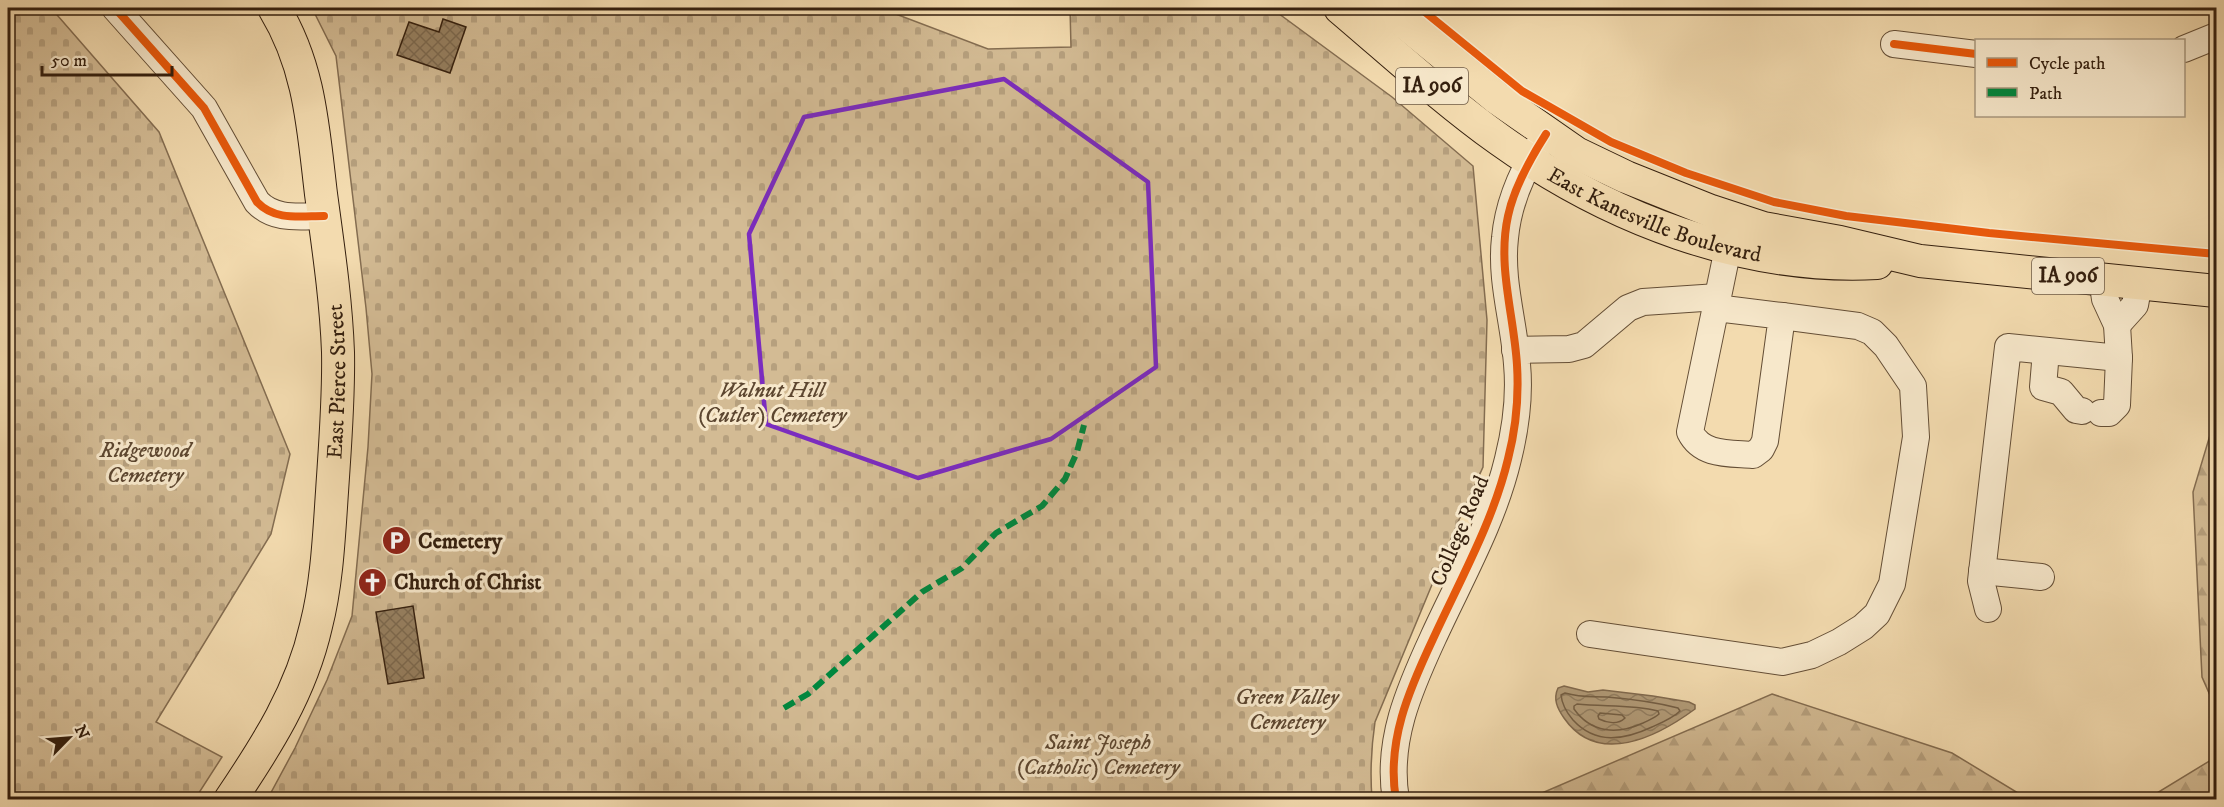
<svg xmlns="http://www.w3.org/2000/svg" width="2224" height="807" viewBox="0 0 2224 807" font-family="'IM FELL DW Pica',serif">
<defs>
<pattern id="forest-firs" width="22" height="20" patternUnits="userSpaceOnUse" patternTransform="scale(1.5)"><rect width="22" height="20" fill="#d3bb94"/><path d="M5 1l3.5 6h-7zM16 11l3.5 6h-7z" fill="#b6a07e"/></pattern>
<pattern id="cemetery-stones" width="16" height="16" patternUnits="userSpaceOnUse" patternTransform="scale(1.5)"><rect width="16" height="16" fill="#d3bb94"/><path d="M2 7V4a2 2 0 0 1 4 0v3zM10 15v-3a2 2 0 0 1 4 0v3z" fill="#b6a07e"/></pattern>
<pattern id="water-waves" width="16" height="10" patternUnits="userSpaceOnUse" patternTransform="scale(1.5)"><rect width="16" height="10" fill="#b29b78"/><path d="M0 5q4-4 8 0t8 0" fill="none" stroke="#927e61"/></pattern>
<pattern id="building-cross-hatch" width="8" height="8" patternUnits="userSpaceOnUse" patternTransform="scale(1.5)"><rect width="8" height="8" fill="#978162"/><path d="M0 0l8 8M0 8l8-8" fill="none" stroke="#7c694f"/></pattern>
</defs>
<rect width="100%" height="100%" fill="#f3dbaf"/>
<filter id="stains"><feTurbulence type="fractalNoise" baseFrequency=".00333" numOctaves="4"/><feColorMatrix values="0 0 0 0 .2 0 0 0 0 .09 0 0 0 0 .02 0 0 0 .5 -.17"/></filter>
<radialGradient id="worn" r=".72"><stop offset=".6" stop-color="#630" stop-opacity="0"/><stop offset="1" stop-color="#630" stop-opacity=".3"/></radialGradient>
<g fill="url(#forest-firs)" stroke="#846d51" stroke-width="1.5">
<polygon points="2216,415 2216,709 2202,677 2193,492"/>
<polygon points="1772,694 1952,753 2028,799 1528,799"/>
<polygon points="2216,757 2216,799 2147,799"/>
</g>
<g fill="url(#cemetery-stones)" stroke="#846d51" stroke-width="1.5">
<polygon points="8,8 51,8 159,132 290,454 271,534 156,722 222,757 195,799 8,799"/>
<path d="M312,8H880L988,49L1071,47L1070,8H1271L1392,97L1473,166L1487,320L1483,467L1458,522L1375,722C1371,749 1370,773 1372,799L267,800L295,748L327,680L352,616L368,447L372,374L366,308L336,56Z"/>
</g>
<path fill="url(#water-waves)" stroke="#80694e" stroke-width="1.5" d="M1564,686L1588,692L1603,690L1653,696L1689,702L1695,705V709C1657,737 1598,767 1564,718C1557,708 1553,699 1558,688Z"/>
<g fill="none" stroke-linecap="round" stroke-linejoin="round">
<g stroke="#735d43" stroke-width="1.5">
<path d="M1565,693C1583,698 1590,696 1607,697C1631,699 1655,702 1678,708L1680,711C1673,718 1661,723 1652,727C1624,740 1596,745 1573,720C1567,713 1562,705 1561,695Z"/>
<path d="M1577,704C1604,707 1631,704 1658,711L1659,714C1655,718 1649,720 1643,723C1617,735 1591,733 1574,709V706Z"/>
<path d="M1600,713L1622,715L1625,718C1618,725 1607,723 1599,719L1598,716Z"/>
</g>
</g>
<g fill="url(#building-cross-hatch)" stroke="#341f0e" stroke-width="1.5">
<polygon points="443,19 466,27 450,73 397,55 409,22 439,32"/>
<polygon points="413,606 424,678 388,684 376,612"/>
</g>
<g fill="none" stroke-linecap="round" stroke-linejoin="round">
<defs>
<g id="minor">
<path d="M115,8L204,108L257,202C275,221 300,216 324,216"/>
<polyline points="1894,44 1976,54"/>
<polyline points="2184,49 2216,36"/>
<path d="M1716,308L1782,316L1765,441L1761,449L1753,455C1729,453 1702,456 1690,432L1728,248"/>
<polyline points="2117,325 2135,305 2139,283"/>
<polyline points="1515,350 1569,349 1584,345 1628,308 1643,302 1718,297"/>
<polyline points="2046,351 2043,387 2061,392 2076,410 2082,411"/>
<polyline points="2101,413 2109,413 2117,405 2119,358"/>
<polyline points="1982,571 2041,577"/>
<polyline points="1988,609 1981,581 2008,347 2119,358 2117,325 2105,299 2102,279"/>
<polyline points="1590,634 1782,662 1812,655 1839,642 1863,627 1877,614 1892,584 1916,437 1913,386 1886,346 1872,332 1858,326 1782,316"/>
<path d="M1396,800C1386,742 1409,690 1433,638C1460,579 1493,522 1508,459C1516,427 1520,396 1517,364C1514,322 1500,280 1505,238C1508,205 1522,172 1539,145"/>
</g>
<g id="major">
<path id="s1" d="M1340,8C1392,52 1444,100 1500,140C1609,218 1743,270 1877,263"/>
<polyline points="1387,8 1497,98 1576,153 1626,177 1711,211 1763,228 1840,242 1920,261 2216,291"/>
<path id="s2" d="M230,800C267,745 301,692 316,626C327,583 329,536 332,492C335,445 339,398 338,352C336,299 328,246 321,194C313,127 310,67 274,8"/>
</g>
</defs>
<use href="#minor" stroke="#644e36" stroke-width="28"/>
<use href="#major" stroke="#341f0e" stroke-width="34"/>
<use href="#minor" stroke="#f7e8cb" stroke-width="26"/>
<use href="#major" stroke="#f3dbaf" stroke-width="32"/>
<polyline stroke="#00873e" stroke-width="6" stroke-dasharray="12 6" stroke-linecap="butt" points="784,708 808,694 922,592 962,568 996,533 1042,506 1065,479 1077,452 1084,425"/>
<defs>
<g id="cycleway">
<path d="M115,8L204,108L257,202C275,221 300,216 324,216"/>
<polyline points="1420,8 1522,91 1611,142 1686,173 1774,202 1846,216 1989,233 2216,254"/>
<polyline points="1894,44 1976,54"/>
<path d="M1396,800C1386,742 1409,690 1433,639C1460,580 1493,522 1508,459C1516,428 1519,397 1517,365C1514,315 1497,266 1508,216C1514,187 1530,159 1546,134"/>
</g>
</defs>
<use href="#cycleway" stroke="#f7e8cb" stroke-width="11"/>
<use href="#cycleway" stroke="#e8590c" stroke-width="8"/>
</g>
<path fill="none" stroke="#7b2cbf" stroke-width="4.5" stroke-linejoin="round" d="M1004,79L1148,182L1156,367L1051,439L918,478L766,424L749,234L804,117Z"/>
<defs>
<symbol id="parking-disc" viewBox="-11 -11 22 22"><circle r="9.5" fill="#8f2418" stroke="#f7e8cb"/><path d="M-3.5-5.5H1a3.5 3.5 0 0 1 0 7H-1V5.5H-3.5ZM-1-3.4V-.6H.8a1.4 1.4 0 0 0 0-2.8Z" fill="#fff"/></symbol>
<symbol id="church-disc" viewBox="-11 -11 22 22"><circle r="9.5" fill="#8f2418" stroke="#f7e8cb"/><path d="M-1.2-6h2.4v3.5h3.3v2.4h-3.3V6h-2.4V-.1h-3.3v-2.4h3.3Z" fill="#fff"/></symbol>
</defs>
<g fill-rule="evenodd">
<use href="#parking-disc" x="380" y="524" width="33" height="33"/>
<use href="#church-disc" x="356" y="566" width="33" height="33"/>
</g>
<g text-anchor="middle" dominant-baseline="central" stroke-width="6" stroke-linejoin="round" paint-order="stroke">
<g fill="#f7e8cb" stroke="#6e5b47" stroke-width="1.5">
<rect x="1396" y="68" width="72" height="36" rx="4.5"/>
<rect x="2032" y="258" width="72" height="36" rx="4.5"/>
</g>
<g font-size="21" font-weight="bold" fill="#341f0e">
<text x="1432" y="86">IA 906</text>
<text x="2068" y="276">IA 906</text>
</g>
<g font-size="22" fill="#341f0e" stroke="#f7e8cb">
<text stroke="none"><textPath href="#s1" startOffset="381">East Kanesville Boulevard</textPath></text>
<text stroke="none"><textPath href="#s2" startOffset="441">East Pierce Street</textPath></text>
<text transform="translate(1460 531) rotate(-67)">College Road</text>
</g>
<g font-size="22" font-style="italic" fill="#5c4630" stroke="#f7e8cb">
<text x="772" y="390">Walnut Hill<tspan x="772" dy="25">(Cutler) Cemetery</tspan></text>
<text x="145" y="450">Ridgewood<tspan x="145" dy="25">Cemetery</tspan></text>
<text x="1287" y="697">Green Valley<tspan x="1287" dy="25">Cemetery</tspan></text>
<text x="1098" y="742">Saint Joseph<tspan x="1098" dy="25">(Catholic) Cemetery</tspan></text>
</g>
<g font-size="22" font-weight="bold" fill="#341f0e" stroke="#f7e8cb" text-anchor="start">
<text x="418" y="541">Cemetery</text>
<text x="394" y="582">Church of Christ</text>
</g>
</g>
<rect width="2224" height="807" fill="none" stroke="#f3dbaf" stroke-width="30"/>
<rect x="9" y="9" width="2206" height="789" fill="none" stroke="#341f0e" stroke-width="3"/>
<rect x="15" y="15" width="2194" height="777" fill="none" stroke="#341f0e" stroke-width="1.5"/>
<rect x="1975" y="39" width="210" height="78" fill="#f7e8cb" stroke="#a9987f" stroke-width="1.5"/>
<rect x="1987" y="58" width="30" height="9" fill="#e8590c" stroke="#a9987f" stroke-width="1.5"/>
<text x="2029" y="69" font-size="18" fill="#341f0e">Cycle path</text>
<rect x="1987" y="88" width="30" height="9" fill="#00873e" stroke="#a9987f" stroke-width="1.5"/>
<text x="2029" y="99" font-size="18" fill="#341f0e">Path</text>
<g transform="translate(69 738) rotate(65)" stroke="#f7e8cb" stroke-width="4.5" paint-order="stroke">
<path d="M0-4.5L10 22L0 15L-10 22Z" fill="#341f0e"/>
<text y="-9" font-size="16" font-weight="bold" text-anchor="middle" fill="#341f0e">N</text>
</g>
<path d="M42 66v9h130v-9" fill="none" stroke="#341f0e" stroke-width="3"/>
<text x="51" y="66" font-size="18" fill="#341f0e" stroke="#f7e8cb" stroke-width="4.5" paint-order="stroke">50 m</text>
<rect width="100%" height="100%" filter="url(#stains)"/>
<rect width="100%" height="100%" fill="url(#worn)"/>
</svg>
